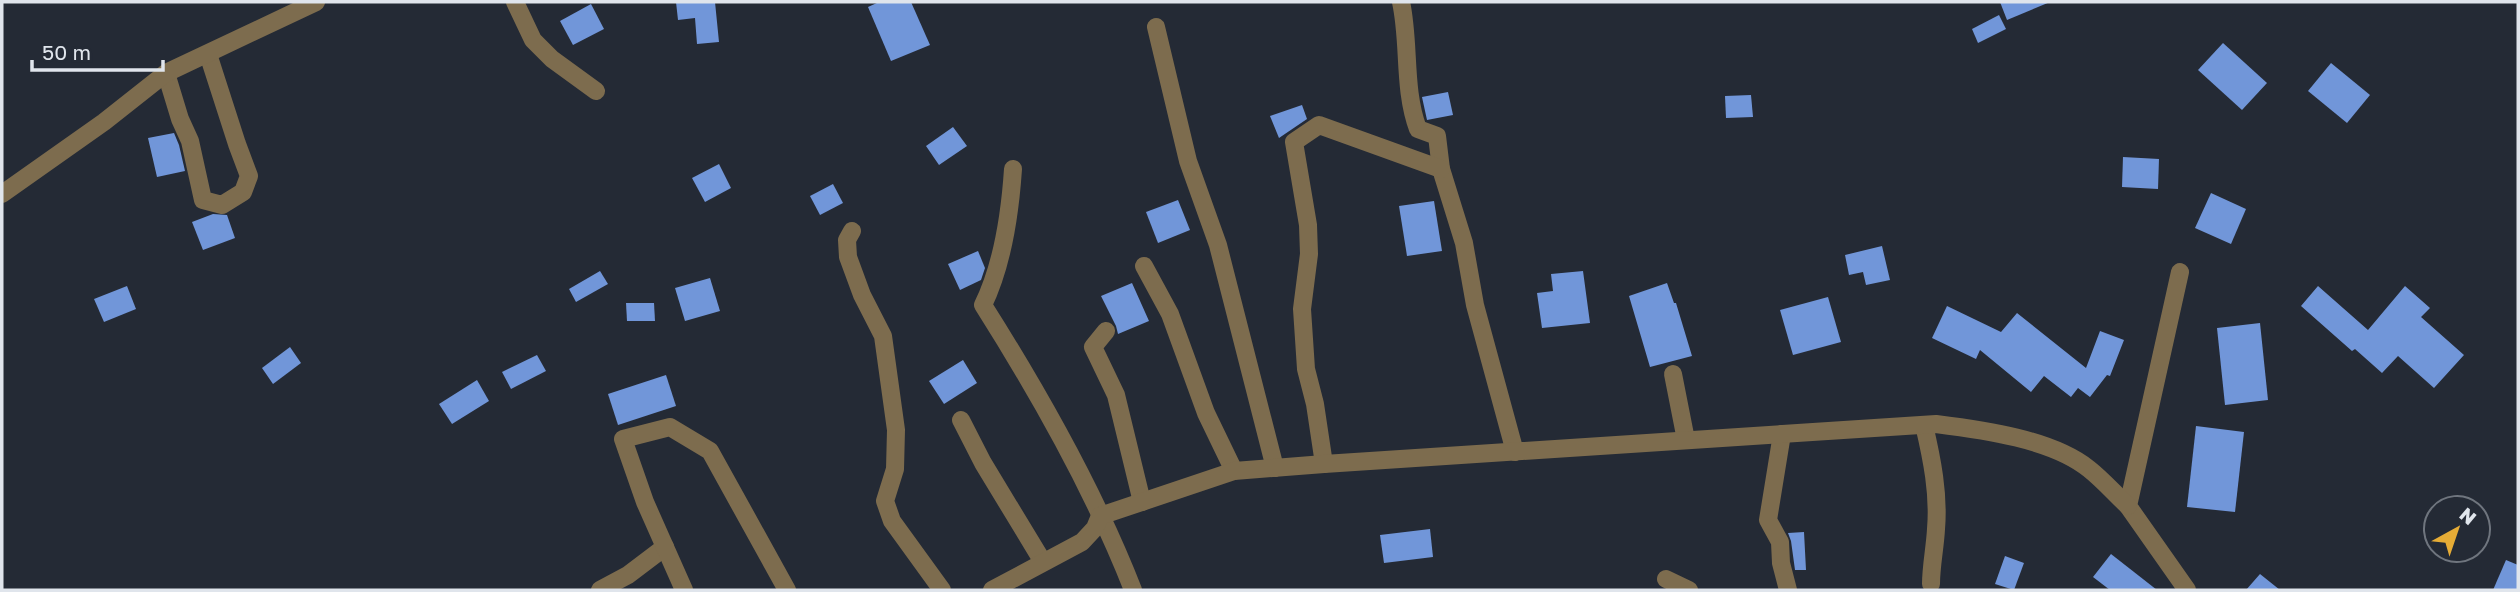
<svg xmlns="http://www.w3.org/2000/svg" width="2520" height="592" viewBox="0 0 2520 592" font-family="'Golos Text',sans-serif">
<rect width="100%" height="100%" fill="#242a35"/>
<g fill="#7196d9">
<polygon points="676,2 715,2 719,42 697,44 695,18 678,20"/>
<polygon points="879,2 911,2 930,45 891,61 868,7"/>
<polygon points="2000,2 2050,2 2007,20"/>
<polygon points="591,4 604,29 573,45 560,21"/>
<polygon points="1999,15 2006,29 1978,43 1972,29"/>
<polygon points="2223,43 2267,83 2242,110 2198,70"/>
<polygon points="2331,63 2370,95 2347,123 2308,91"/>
<polygon points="1448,92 1453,115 1427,120 1422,97"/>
<polygon points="1751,95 1753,117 1726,118 1725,96"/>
<polygon points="1302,105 1307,119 1279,138 1270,116"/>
<polygon points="953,127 967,146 939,165 926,146"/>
<polygon points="174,133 179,145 185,171 157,177 148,138"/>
<polygon points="2123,157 2159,159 2158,189 2122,187"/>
<polygon points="719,164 731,188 705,202 692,178"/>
<polygon points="833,184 843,203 820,215 810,196"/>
<polygon points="2211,193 2246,209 2231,244 2195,228"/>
<polygon points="1178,200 1190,230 1158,243 1146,212"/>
<polygon points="1434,201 1442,251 1407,256 1399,206"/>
<polygon points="213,214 227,215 235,238 203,250 192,222"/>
<polygon points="1882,246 1890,280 1866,285 1863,272 1849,275 1845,255"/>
<polygon points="978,251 985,268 981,280 960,290 948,264"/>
<polygon points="600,271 608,284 576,302 569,289"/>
<polygon points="1583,271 1590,323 1542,328 1537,293 1553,291 1551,274"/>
<polygon points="710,278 720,311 685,321 675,288"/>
<polygon points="1132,283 1149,321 1118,334 1116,326 1101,296"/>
<polygon points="1667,283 1674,303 1676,303 1692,356 1650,367 1629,296"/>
<polygon points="127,286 136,309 104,322 94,299"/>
<polygon points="2318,286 2368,330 2405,286 2430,308 2421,317 2464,355 2434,388 2398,356 2382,373 2355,349 2352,351 2301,306"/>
<polygon points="1828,297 1841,342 1793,355 1780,310"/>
<polygon points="626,303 654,303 655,321 627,321"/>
<polygon points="1947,306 2001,332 2017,313 2086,368 2100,331 2124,340 2110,376 2107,375 2090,397 2078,388 2071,397 2044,376 2031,392 1980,350 1976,359 1932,338"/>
<polygon points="2260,323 2268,400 2225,405 2217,328"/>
<polygon points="290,347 301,363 273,384 262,368"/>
<polygon points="537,355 546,371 511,389 502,372"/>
<polygon points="963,360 977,383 944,404 929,381"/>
<polygon points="666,375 676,406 618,425 608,394"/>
<polygon points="477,380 489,401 452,424 439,404"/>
<polygon points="2196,426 2244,432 2235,512 2187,507"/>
<polygon points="1430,529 1433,557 1384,563 1380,535"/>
<polygon points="1804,532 1806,570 1795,570 1791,541 1788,533"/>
<polygon points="2111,554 2157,590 2110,590 2093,577"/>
<polygon points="2005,556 2024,563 2014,590 1995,584"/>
<polygon points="2506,560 2518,565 2518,590 2493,590"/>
<polygon points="2260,574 2280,590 2246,590"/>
</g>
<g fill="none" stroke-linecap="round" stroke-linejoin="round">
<g stroke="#7d6c4e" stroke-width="18">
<polyline points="515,2 533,40 552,59 596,91"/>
<path d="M1401,2C1410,43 1403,89 1418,129L1437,136L1441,169L1464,243L1475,305L1515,452"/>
<polyline points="1156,27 1188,161 1218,245 1275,468"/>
<polyline points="166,73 180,119 190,141 203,200 222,205 243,192 249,176 237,144 208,54"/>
<path d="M1013,169C1010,214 1003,264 983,305C1040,395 1094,490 1133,590"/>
<polyline points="2,194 104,122 166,73 316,2"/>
<polyline points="852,231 847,240 848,257 862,295 883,336 896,430 895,469 885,501 892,521 942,590"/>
<polyline points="1144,266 1170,314 1206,413 1234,471"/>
<polyline points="2180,272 2128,506 2187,590"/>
<polyline points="1106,331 1093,347 1116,395 1142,502"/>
<polyline points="1673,374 1686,440"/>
<polyline points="961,420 983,463 1043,562"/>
<path d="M1924,425C1932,459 1939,494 1936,529C1935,548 1931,566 1931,584"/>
<polyline points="1782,434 1768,520 1780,542 1781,563 1788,590"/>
<polyline points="1324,464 1315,404 1306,369 1302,309 1309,254 1308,225 1294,142 1319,125 1441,169"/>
<polyline points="1666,579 1689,590"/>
<polyline points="600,590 628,575 665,547"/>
<polyline points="684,590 645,502 623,439 670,427 710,451 787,590"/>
<path d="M992,590L1082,542L1095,528L1100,516L1234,471L1324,464L1936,424C1983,430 2052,439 2089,469C2103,480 2115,494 2128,506"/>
</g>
</g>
<rect width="2520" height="592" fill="none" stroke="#e0e5ec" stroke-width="7"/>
<g transform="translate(2457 529) rotate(40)"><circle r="33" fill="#242a35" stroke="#6f757e" stroke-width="2"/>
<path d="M0-5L12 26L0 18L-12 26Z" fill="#e6ac36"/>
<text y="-10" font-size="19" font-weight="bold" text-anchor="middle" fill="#e0e5ec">N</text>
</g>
<path d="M32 60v10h131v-10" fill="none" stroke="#e0e5ec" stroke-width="3.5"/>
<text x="42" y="60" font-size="21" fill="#e0e5ec" stroke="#242a35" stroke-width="5" paint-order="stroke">50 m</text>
</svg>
